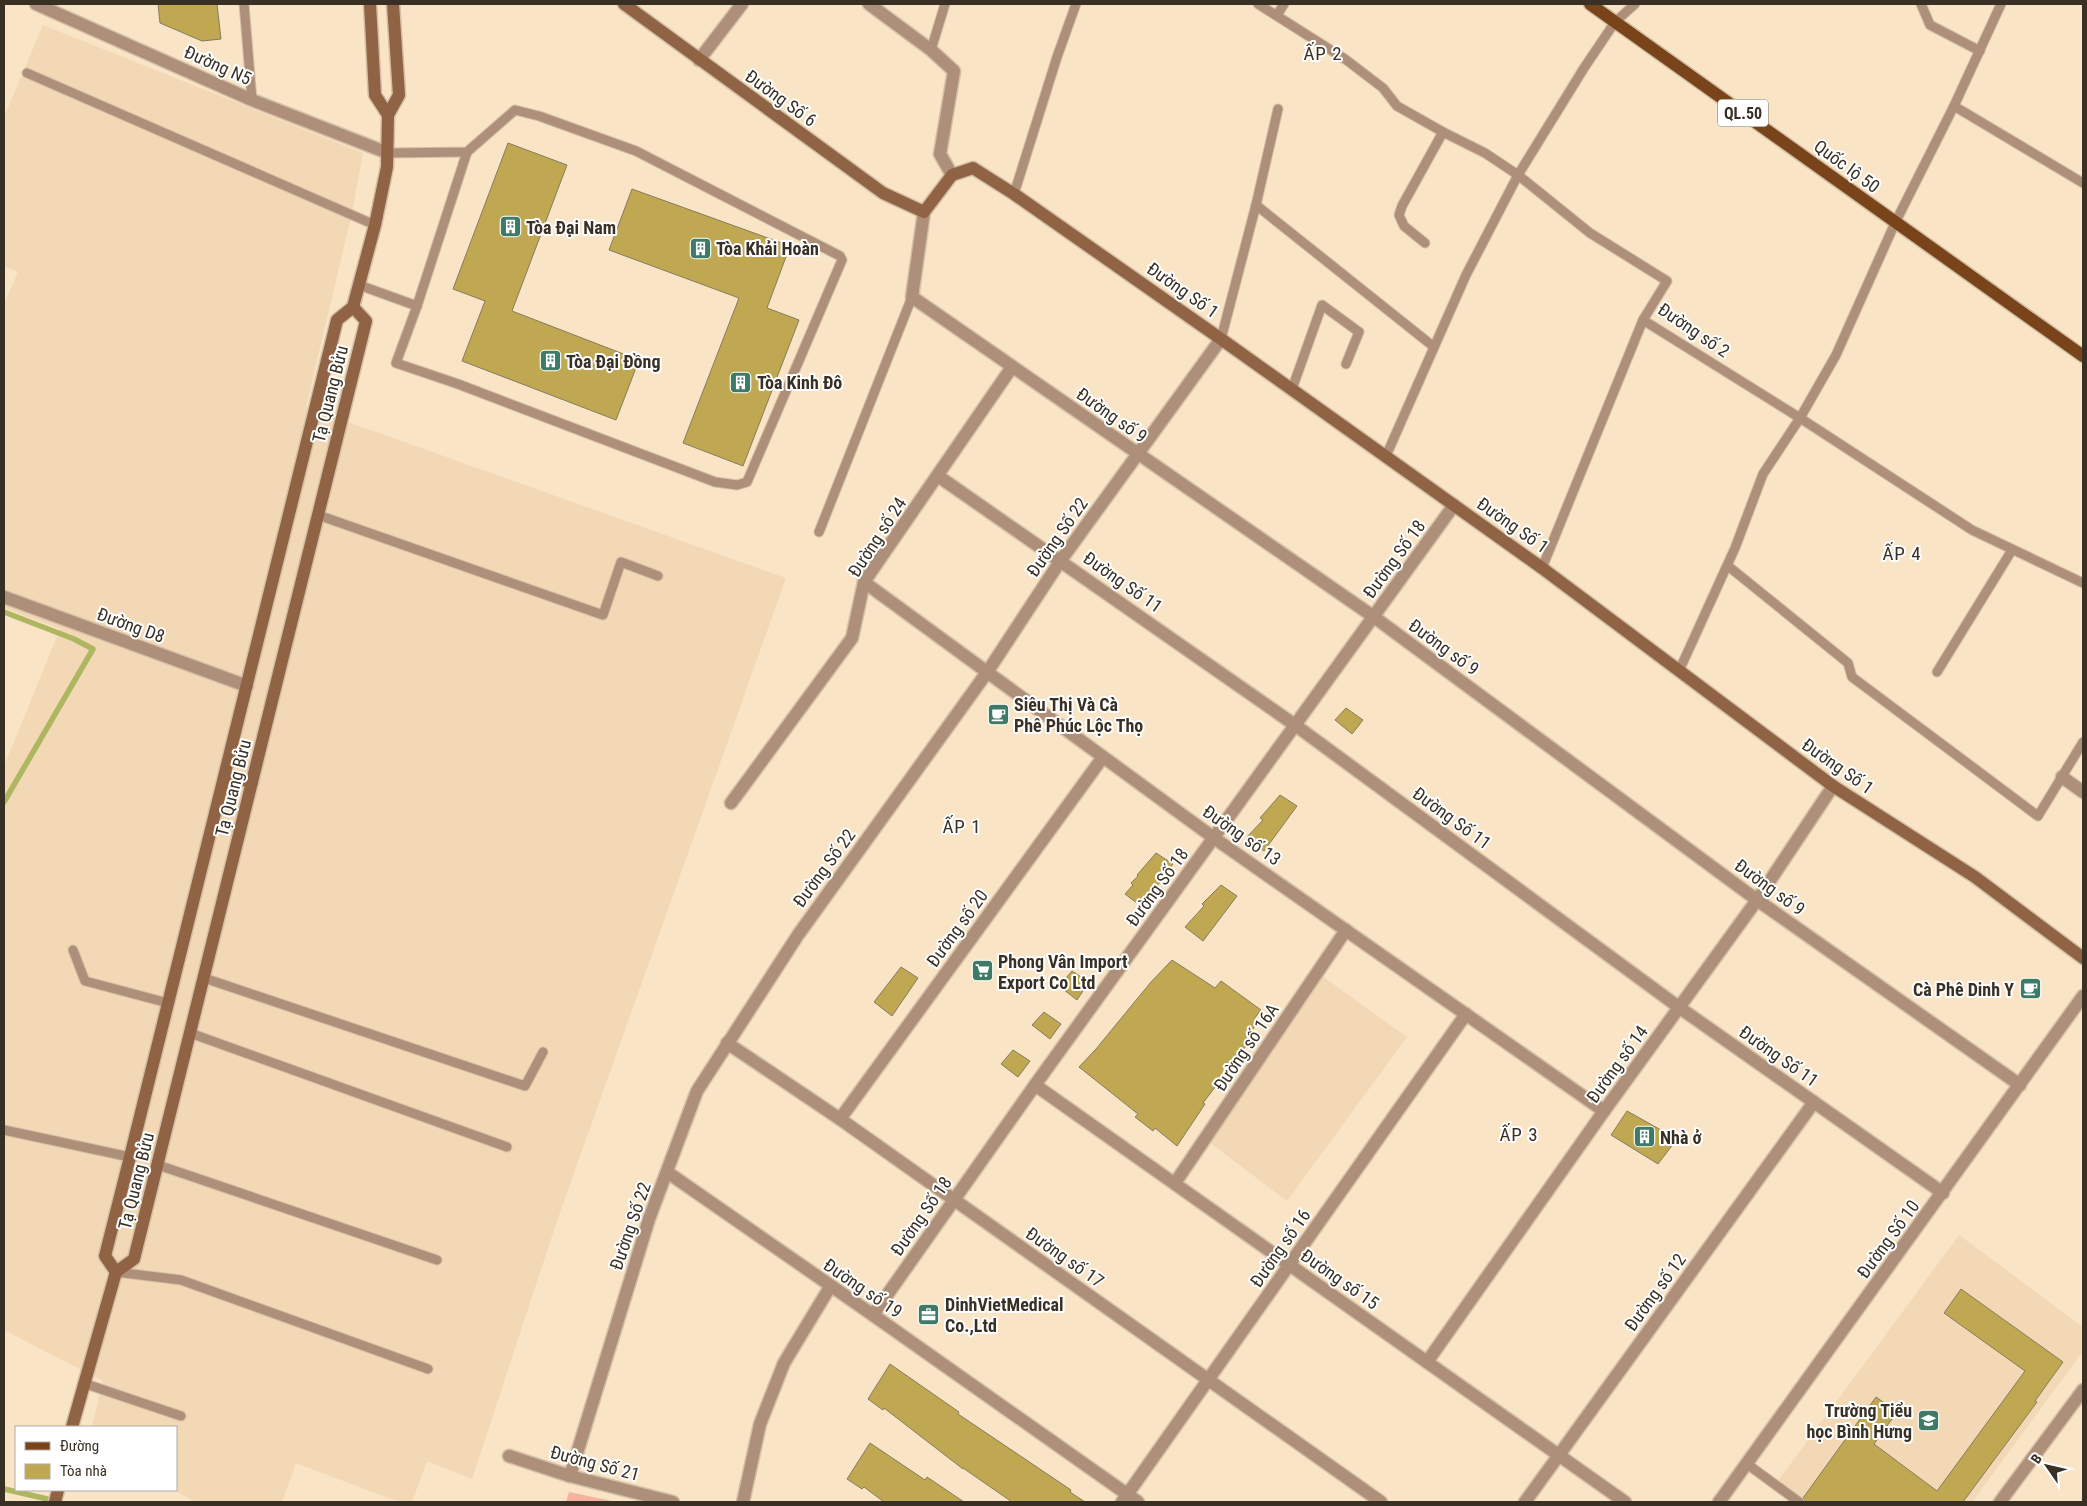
<svg xmlns="http://www.w3.org/2000/svg" width="2087" height="1506" viewBox="0 0 2087 1506" font-family="'Roboto Condensed',sans-serif">
<rect width="100%" height="100%" fill="#fae4c6"/>
<g fill="#f2d8b4">
<polygon points="43,25 363,153 352,213 306,407 786,578 557,1221 472,1479 427,1461 412,1502 399,1502 296,1463 282,1502 196,1502 173,1490 176,1490 176,1427 92,1427 103,1381 4,1330 4,766 60,629 4,608 4,304 18,272 4,266 4,117"/>
<polygon points="1322,976 1407,1037 1287,1201 1209,1142"/>
<polygon points="1959,1235 2083,1327 2083,1351 1972,1502 1789,1502 1772,1489"/>
</g>
<polygon fill="#f7b29d" points="569,1492 617,1502 566,1502"/>
<g fill="none" stroke-linecap="round" stroke-linejoin="round">
<g stroke="#afb662" stroke-width="5.5">
<polyline points="4,612 74,639 93,649 4,802"/>
<polyline points="4,1489 56,1501"/>
</g>
</g>
<g fill="#c0a853" stroke="#857c5d">
<polygon points="158,4 217,4 221,39 202,41 160,23"/>
<polygon points="508,143 567,165 512,311 639,360 616,420 462,361 485,301 453,289"/>
<polygon points="632,189 790,246 767,308 799,320 743,466 683,443 739,298 609,250"/>
<polygon points="1346,708 1363,720 1352,734 1335,720"/>
<polygon points="1280,795 1297,806 1264,851 1247,837 1263,820 1260,818"/>
<polygon points="1156,853 1173,864 1142,907 1125,894 1133,885 1131,883 1138,876 1137,875"/>
<polygon points="1221,885 1237,896 1203,941 1185,927 1204,906 1202,904"/>
<polygon points="1172,960 1215,988 1221,981 1261,1010 1254,1019 1258,1022 1245,1040 1249,1042 1203,1103 1205,1104 1177,1146 1155,1128 1153,1131 1135,1117 1138,1114 1079,1067 1096,1049 1151,982"/>
<polygon points="901,967 918,978 892,1016 874,1002"/>
<polygon points="1072,971 1089,982 1077,1000 1059,986"/>
<polygon points="1044,1012 1061,1024 1050,1039 1032,1025"/>
<polygon points="1013,1050 1030,1061 1018,1077 1001,1064"/>
<polygon points="1627,1111 1677,1139 1658,1164 1611,1135"/>
<polygon points="1961,1289 2063,1362 2035,1401 2037,1402 1963,1502 1805,1502 1803,1498 1876,1397 1897,1412 1874,1444 1937,1491 2025,1371 1944,1313"/>
<polygon points="890,1364 959,1412 958,1414 1071,1490 1070,1492 1085,1502 1012,1502 963,1468 963,1469 884,1408 883,1410 868,1399"/>
<polygon points="870,1443 925,1480 927,1477 964,1502 884,1502 864,1487 862,1489 847,1479"/>
</g>
<g fill="none" stroke-linecap="round" stroke-linejoin="round">
<defs>
<g id="lane">
<polyline points="244,4 252,100"/>
<polyline points="1258,4 1345,59 1383,88 1397,106 1443,132 1485,153 1518,175 1590,233 1667,281 1643,320 1800,418 1972,530 2083,583"/>
<polyline points="1921,4 1930,25 1980,51"/>
<polyline points="1277,15 1284,4"/>
<polyline points="931,50 945,4"/>
<polyline points="27,73 375,225"/>
<polyline points="1954,106 2083,183"/>
<polyline points="1014,194 1057,57 1076,4"/>
<polyline points="1256,205 1434,347"/>
<polyline points="1425,243 1404,226 1399,215 1402,206 1443,132"/>
<polyline points="359,285 417,306 396,363 458,384 715,482 737,485 747,482 842,260 840,256 636,151 539,116 515,110 467,152 388,153"/>
<polyline points="417,306 467,152"/>
<polyline points="1221,339 1256,205 1278,109"/>
<polyline points="1292,389 1322,305 1359,332 1346,364"/>
<polyline points="1386,456 1466,275 1518,175 1584,68 1615,22 1635,4"/>
<polyline points="318,515 603,615 621,562 658,576"/>
<polyline points="819,532 912,297"/>
<polyline points="1728,566 1848,663 1852,677 2038,816 2083,742"/>
<polyline points="1542,568 1643,320"/>
<polyline points="1679,671 1735,548 1763,474 1800,418 1836,355 1895,223 1954,106 2001,4"/>
<polyline points="1937,672 2012,550"/>
<polyline points="73,950 85,981 168,1003"/>
<polyline points="204,978 525,1086 543,1052"/>
<polyline points="190,1033 507,1147"/>
<polyline points="4,1130 130,1157"/>
<polyline points="158,1165 437,1260"/>
<polyline points="116,1272 181,1280 428,1369"/>
<polyline points="83,1383 181,1416"/>
<polyline points="1747,1464 1799,1502"/>
</g>
<g id="street">
<polyline points="36,4 252,100 388,153"/>
<polyline points="869,4 931,50 954,71 940,154 952,175"/>
<polyline points="699,60 742,4"/>
<polyline points="924,212 912,297 1374,617 1757,900 2020,1085"/>
<polyline points="938,476 1295,725 1680,1008 1943,1193"/>
<polyline points="864,582 1214,838 1604,1111"/>
<polyline points="4,597 247,686"/>
<polyline points="2062,777 2083,792"/>
<polyline points="731,803 852,638 864,582 1012,367"/>
<polyline points="727,1043 840,1119 1381,1502"/>
<polyline points="1035,1085 1625,1502"/>
<polyline points="840,1119 1103,757"/>
<polyline points="667,1172 873,1315 1138,1502"/>
<polyline points="1175,1183 1346,930"/>
<polyline points="873,1315 1035,1085 1454,505"/>
<polyline points="1427,1362 1604,1111 1757,900 1833,786"/>
<polyline points="509,1456 570,1476 673,1502"/>
<polyline points="570,1476 649,1219 697,1091 798,935 988,671 1061,560 1221,339"/>
<polyline points="743,1502 760,1424 784,1363 830,1287"/>
<polyline points="1122,1502 1466,1014"/>
<polyline points="1525,1502 1814,1102"/>
<polyline points="1719,1502 2083,996"/>
<polyline points="2000,1502 2083,1390"/>
</g>
<g id="secondary">
<polyline points="624,4 883,193 924,212 952,175 973,168 1014,194 1221,339 1542,568 1833,786 1975,877 2083,958"/>
<polyline points="388,115 399,95 393,4"/>
<polyline points="225,776 252,782"/>
<polyline points="116,1272 105,1256 130,1157 337,320 353,307 375,225 387,167 388,115 375,95 370,4"/>
<polyline points="72,1427 116,1272 134,1259 366,321 353,307"/>
<polyline points="55,1502 58,1490"/>
</g>
<polyline id="primary" points="1590,4 2083,356"/>
</defs>
<use href="#lane" stroke="#d3c0a6" stroke-width="11"/>
<use href="#street" stroke="#d3c0a6" stroke-width="15"/>
<use href="#secondary" stroke="#d3c0a6" stroke-width="15"/>
<use href="#primary" stroke="#d3c0a6" stroke-width="15"/>
<use href="#lane" stroke="#ae8f79" stroke-width="9"/>
<use href="#street" stroke="#ae8f79" stroke-width="12"/>
<use href="#secondary" stroke="#906344" stroke-width="12"/>
<use href="#primary" stroke="#794419" stroke-width="12"/>
</g>
<defs>
<symbol id="building-square" viewBox="-11 -11 22 22"><rect x="-9" y="-9" width="18" height="18" rx="4" fill="#3e7b66" stroke="#fff"/><path d="M-4-6H4V6H1V3H-1V6H-4ZM-2.5-4.3h1.7v1.8h-1.7ZM.8-4.3h1.7v1.8H.8ZM-2.5-1h1.7V.8h-1.7ZM.8-1h1.7V.8H.8Z" fill="#fff"/></symbol>
<symbol id="cafe-square" viewBox="-11 -11 22 22"><rect x="-9" y="-9" width="18" height="18" rx="4" fill="#3e7b66" stroke="#fff"/><path d="M-5.5-4.5H6V0H3Q3 3.5 0 3.5H-2.5Q-5.5 3.5-5.5 0ZM3-3.2v2h1.7v-2ZM-6 4.5H4V6H-6Z" fill="#fff"/></symbol>
<symbol id="supermarket-square" viewBox="-11 -11 22 22"><rect x="-9" y="-9" width="18" height="18" rx="4" fill="#3e7b66" stroke="#fff"/><path d="M-6-5.5h2.5l.6 2H6L4.5 2H-2.5L-4.4-4H-6ZM-1.5 3.2a1.3 1.3 0 1 0 .1 0ZM3 3.2a1.3 1.3 0 1 0 .1 0Z" fill="#fff"/></symbol>
<symbol id="office-square" viewBox="-11 -11 22 22"><rect x="-9" y="-9" width="18" height="18" rx="4" fill="#3e7b66" stroke="#fff"/><path d="M-6-3h4V-5.5h4V-3h4V5H-6ZM-1-4.5V-3h2v-1.5ZM-6 0V1H6V0Z" fill="#fff"/></symbol>
<symbol id="school-square" viewBox="-11 -11 22 22"><rect x="-9" y="-9" width="18" height="18" rx="4" fill="#3e7b66" stroke="#fff"/><path d="M0-5L7-2L0 1L-7-2ZM-4 1L0 2.5L4 1V4Q0 6-4 4Z" fill="#fff"/></symbol>
</defs>
<g fill-rule="evenodd">
<use href="#building-square" x="498" y="214" width="25" height="25"/>
<use href="#building-square" x="688" y="236" width="25" height="25"/>
<use href="#building-square" x="538" y="348" width="25" height="25"/>
<use href="#building-square" x="728" y="370" width="25" height="25"/>
<use href="#cafe-square" x="986" y="702" width="25" height="25"/>
<use href="#supermarket-square" x="970" y="958" width="25" height="25"/>
<use href="#cafe-square" x="2018" y="976" width="25" height="25"/>
<use href="#building-square" x="1632" y="1124" width="25" height="25"/>
<use href="#office-square" x="916" y="1302" width="25" height="25"/>
<use href="#school-square" x="1916" y="1408" width="25" height="25"/>
</g>
<g text-anchor="middle" dominant-baseline="central" stroke-width="4" stroke-linejoin="round" paint-order="stroke">
<rect fill="#fff" stroke="#746e66" stroke-width="1" x="1718" y="99.5" width="50" height="27" rx="4"/>
<g font-size="16" font-weight="bold" fill="#383024">
<text x="1743" y="113">QL.50</text>
</g>
<g font-size="18" fill="#383024" stroke="#fff">
<text transform="translate(218 65) rotate(24)">Đường N5</text>
<text transform="translate(781 98) rotate(36)">Đường Số 6</text>
<text transform="translate(1847 166) rotate(36)">Quốc lộ 50</text>
<text transform="translate(1183 290) rotate(35)">Đường Số 1</text>
<text transform="translate(1694 330) rotate(34)">Đường số 2</text>
<text transform="translate(330 394) rotate(-76)">Tạ Quang Bửu</text>
<text transform="translate(1112 415) rotate(35)">Đường số 9</text>
<text transform="translate(1513 525) rotate(35)">Đường Số 1</text>
<text transform="translate(877 537) rotate(-57)">Đường số 24</text>
<text transform="translate(1057 537) rotate(-55)">Đường Số 22</text>
<text transform="translate(1394 559) rotate(-54)">Đường Số 18</text>
<text transform="translate(1123 582) rotate(35)">Đường Số 11</text>
<text transform="translate(131 625) rotate(20)">Đường D8</text>
<text transform="translate(1444 647) rotate(36)">Đường số 9</text>
<text transform="translate(1838 766) rotate(35)">Đường Số 1</text>
<text transform="translate(233 788) rotate(-76)">Tạ Quang Bửu</text>
<text transform="translate(1452 818) rotate(36)">Đường Số 11</text>
<text transform="translate(1242 835) rotate(35)">Đường số 13</text>
<text transform="translate(824 868) rotate(-54)">Đường Số 22</text>
<text transform="translate(1157 887) rotate(-54)">Đường Số 18</text>
<text transform="translate(1770 887) rotate(36)">Đường số 9</text>
<text transform="translate(957 928) rotate(-54)">Đường số 20</text>
<text transform="translate(1246 1047) rotate(-56)">Đường số 16A</text>
<text transform="translate(1779 1056) rotate(35)">Đường Số 11</text>
<text transform="translate(1617 1064) rotate(-54)">Đường số 14</text>
<text transform="translate(136 1181) rotate(-76)">Tạ Quang Bửu</text>
<text transform="translate(921 1216) rotate(-55)">Đường Số 18</text>
<text transform="translate(630 1226) rotate(-71)">Đường Số 22</text>
<text transform="translate(1888 1239) rotate(-54)">Đường Số 10</text>
<text transform="translate(1280 1248) rotate(-55)">Đường số 16</text>
<text transform="translate(1065 1257) rotate(35)">Đường số 17</text>
<text transform="translate(1340 1279) rotate(35)">Đường số 15</text>
<text transform="translate(863 1288) rotate(34)">Đường số 19</text>
<text transform="translate(1655 1292) rotate(-54)">Đường số 12</text>
<text transform="translate(595 1463) rotate(15)">Đường Số 21</text>
</g>
<g font-size="18" font-weight="bold" fill="#383024" stroke="#fff" text-anchor="start">
<text x="526" y="227">Tòa Đại Nam</text>
<text x="716" y="248">Tòa Khải Hoàn</text>
<text x="566" y="361">Tòa Đại Đồng</text>
<text x="757" y="382">Tòa Kinh Đô</text>
<text x="1014" y="704">Siêu Thị Và Cà<tspan x="1014" dy="21">Phê Phúc Lộc Thọ</tspan></text>
<text x="998" y="961">Phong Vân Import<tspan x="998" dy="21">Export Co Ltd</tspan></text>
<text x="2014" y="989" text-anchor="end">Cà Phê Dinh Y</text>
<text x="1660" y="1137">Nhà ở</text>
<text x="945" y="1304">DinhVietMedical<tspan x="945" dy="21">Co.,Ltd</tspan></text>
<text x="1912" y="1410" text-anchor="end">Trường Tiểu<tspan x="1912" dy="21">học Bình Hưng</tspan></text>
</g>
<g font-size="19" letter-spacing="1" fill="#383024" stroke="#fff">
<text x="1323" y="53">ẤP 2</text>
<text x="1902" y="553">ẤP 4</text>
<text x="962" y="826">ẤP 1</text>
<text x="1519" y="1134">ẤP 3</text>
</g>
</g>
<rect width="2087" height="1506" fill="none" stroke="#383024" stroke-width="10"/>
<rect x="15" y="1426" width="162" height="65" fill="#ffffff" stroke="#afaca7"/>
<rect x="25" y="1442" width="25" height="8" fill="#794419" stroke="#afaca7"/>
<text x="60" y="1451" font-size="15" fill="#383024">Đường</text>
<rect x="25" y="1464" width="25" height="15" fill="#c0a853" stroke="#afaca7"/>
<text x="60" y="1476" font-size="15" fill="#383024">Tòa nhà</text>
<g transform="translate(2047 1466) rotate(304)" stroke="#ffffff" stroke-width="4" paint-order="stroke">
<path d="M0-4L9 19L0 12L-9 19Z" fill="#383024"/>
<text y="-8" font-size="14" font-weight="bold" text-anchor="middle" fill="#383024">B</text>
</g>
</svg>
